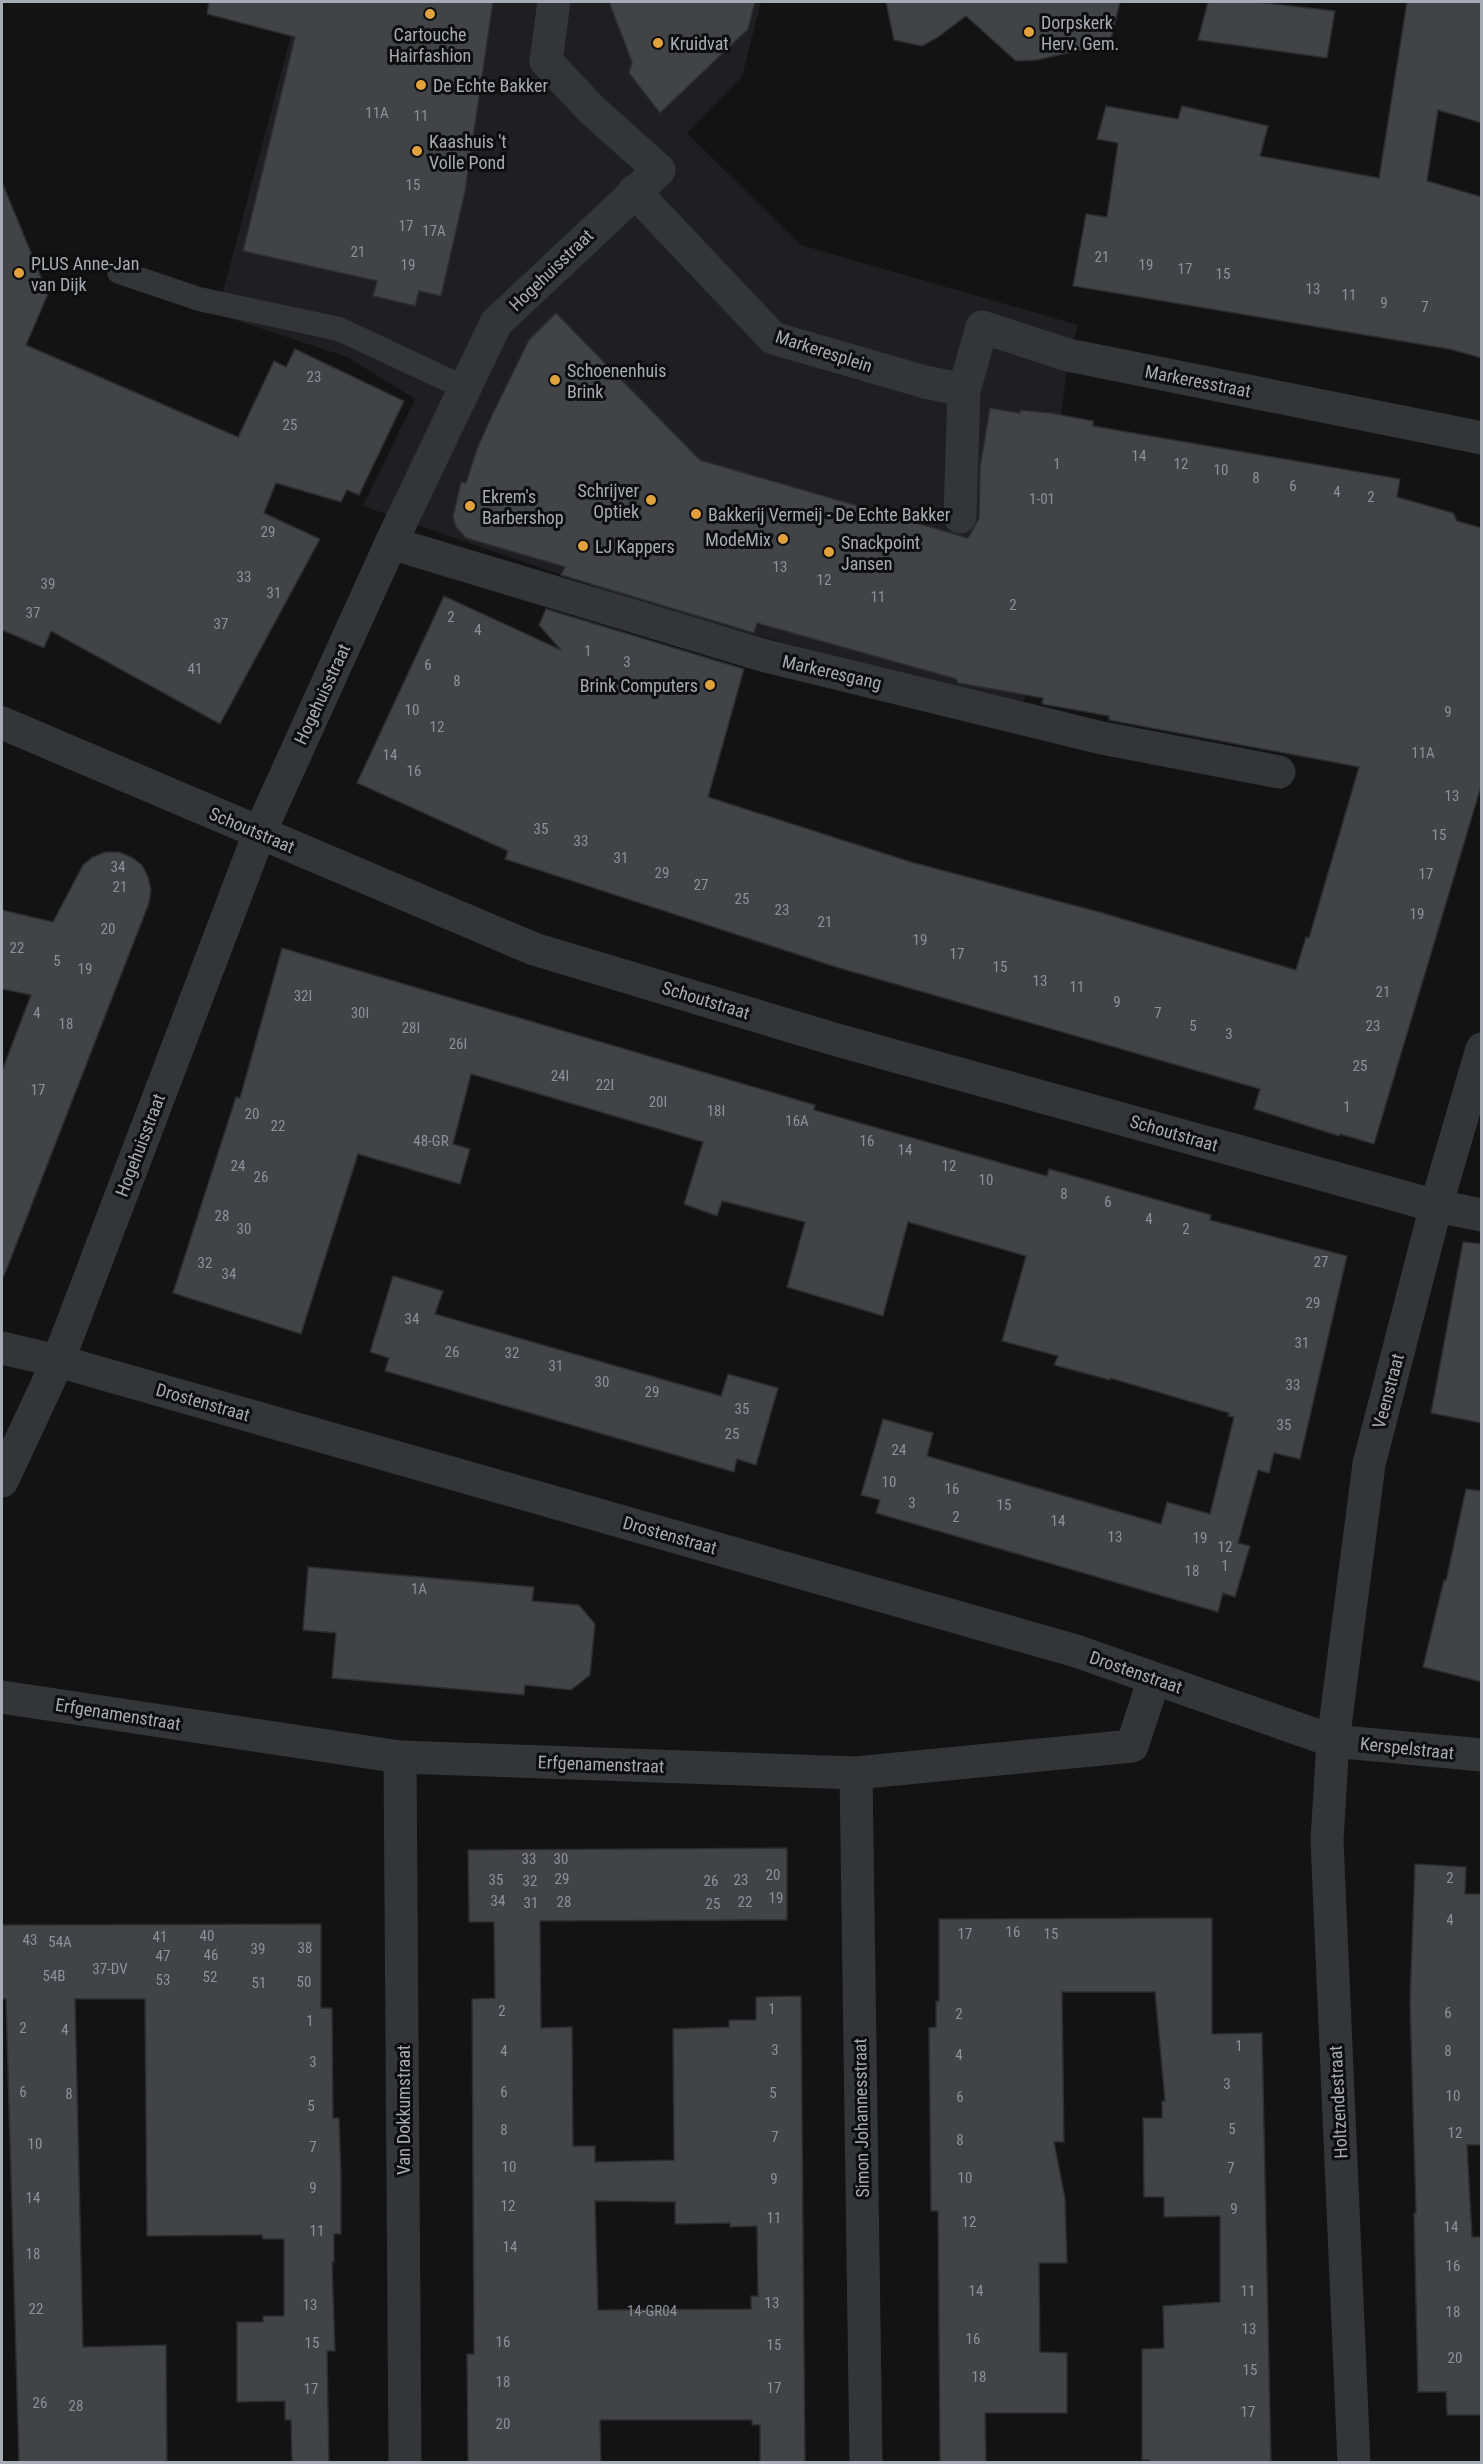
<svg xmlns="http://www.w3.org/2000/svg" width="1483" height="2464" viewBox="0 0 1483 2464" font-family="'Roboto Condensed',sans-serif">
<rect width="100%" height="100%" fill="#131314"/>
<polygon fill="#1f1f21" points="300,2 761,2 742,77 687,133 801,245 1078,325 1068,362 1024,702 927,682 647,605 363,506 415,399 347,357 217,314"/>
<g fill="#424347" stroke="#2d2d30" stroke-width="1.5" fill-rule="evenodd">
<polygon points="209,2 493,2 465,192 441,296 419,291 415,306 373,296 377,281 243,251 295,37 207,14"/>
<polygon points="609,2 755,2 748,29 660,113 629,73 632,62"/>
<polygon points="886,2 1120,2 1110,43 1037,60 1016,61 966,16 938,37 922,46 894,40"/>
<polygon points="1208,2 1257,2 1335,11 1327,58 1198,40"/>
<polygon points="1407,2 1482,2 1482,123 1438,110 1427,181 1482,197 1482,358 1449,349 1073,286 1086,214 1107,217 1118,143 1097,139 1106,106 1178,119 1182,106 1268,126 1260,156 1379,178"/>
<polygon points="2,182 48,294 26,345 238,437 274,361 286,367 295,349 404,401 359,495 347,490 341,502 276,483 264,513 320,539 220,724 51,631 44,648 2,630"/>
<polygon points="556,313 700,460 968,538 979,518 980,467 990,408 1020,413 1020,410 1051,413 1093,421 1093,426 1400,479 1397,497 1453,513 1457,521 1482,528 1482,783 1374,1144 1340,1134 1339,1136 1254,1109 1260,1089 836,967 505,859 508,851 357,783 444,596 561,650 539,625 546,609 744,669 708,797 911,862 1099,912 1296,970 1306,937 1309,938 1359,767 1109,720 1109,716 1042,704 1043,698 958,683 956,679 757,623 754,633 561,575 565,567 466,538 456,527 453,517 461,482 466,483 477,449 492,415 529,340"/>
<polygon points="106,852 119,852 131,857 142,865 148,877 151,890 149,903 4,1276 2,1275 2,1071 31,995 2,989 2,910 53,922 83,865 93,857"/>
<polygon points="282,948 815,1105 814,1110 1047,1176 1049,1169 1211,1215 1210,1220 1347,1256 1300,1459 1274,1453 1269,1473 1258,1470 1238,1543 1250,1546 1235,1597 1223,1593 1218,1612 876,1513 880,1500 861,1495 883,1419 933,1433 927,1456 1161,1524 1167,1502 1210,1514 1234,1417 1228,1416 1229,1413 1110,1378 1110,1380 1054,1365 1058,1356 1002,1341 1026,1256 908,1222 883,1316 787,1287 805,1222 722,1201 717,1216 684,1204 703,1142 471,1074 453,1144 470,1149 460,1184 358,1154 301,1334 173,1293 236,1097 240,1098"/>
<polygon points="1463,1242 1482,1244 1482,1423 1431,1413"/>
<polygon points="393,1276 443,1291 435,1314 721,1396 728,1374 778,1388 756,1465 737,1459 734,1472 385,1371 389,1358 370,1352"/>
<polygon points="1466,1489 1482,1491 1482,1682 1423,1667 1444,1580 1446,1581"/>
<polygon points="308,1567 534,1587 532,1601 579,1605 595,1624 590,1675 571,1690 525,1685 524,1695 332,1678 336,1633 303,1630"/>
<path d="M787,1848V1920L540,1921L541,2028L572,2027L573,2146H595V2162L674,2160L673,2029L729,2027V2020H756V1997L801,1996L805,2463H760V2425H752V2420H600L601,2463H468L467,2354H474L472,1999L495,1998L494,1922H469L468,1850ZM595,2201L675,2202V2224L730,2223V2227L757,2226L758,2296H751V2309L598,2310Z"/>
<polygon points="1415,1864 1466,1867 1465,1894 1482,1894 1482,2145 1467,2145 1472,2237 1482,2237 1482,2415 1447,2415 1446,2392 1418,2392 1414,2213 1416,2213 1410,2002"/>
<polygon points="1212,1918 1212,2034 1262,2033 1271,2463 1149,2463 1149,2460 1142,2460 1142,2349 1164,2348 1163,2306 1220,2302 1220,2216 1164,2217 1164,2197 1144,2197 1143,2118 1162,2118 1162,2101 1165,2101 1155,1992 1062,1992 1064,2142 1054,2142 1065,2198 1067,2263 1039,2263 1040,2352 1067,2353 1067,2413 985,2413 986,2463 940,2463 938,2211 931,2211 929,2028 936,2027 936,2001 939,2001 939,1919"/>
<polygon points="321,1924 321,2008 332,2008 333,2118 339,2118 341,2176 341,2234 334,2234 334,2262 332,2262 335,2351 327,2351 329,2463 292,2463 291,2420 285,2420 285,2401 237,2402 237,2322 263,2322 263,2316 284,2316 284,2239 263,2239 262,2235 147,2236 145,1999 75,1999 83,2347 166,2345 167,2463 19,2463 6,1999 2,1999 2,1925"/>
</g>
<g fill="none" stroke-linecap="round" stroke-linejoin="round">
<polyline stroke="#343539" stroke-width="24" points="119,272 199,299 339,329 465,388"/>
<g stroke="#343539" stroke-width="33">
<polyline points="634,191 773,338 925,382 964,390"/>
<polyline points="960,517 964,390 982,327 1068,355 1482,438"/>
<polyline points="391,543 762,655 1102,738 1279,772"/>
<polyline points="2,723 534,949 837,1040 1436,1206 1482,1215"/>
<polyline points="2,1348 58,1361 1076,1651 1333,1741 1482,1755"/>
<polyline points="2,1481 58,1361 259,834 391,543 496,323 659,170 591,109 546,61 554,2"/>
<polyline points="2,1697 400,1757 856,1773 1132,1746 1154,1679"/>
<polyline points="400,1757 405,2462"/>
<polyline points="856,1773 866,2462"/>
<polyline points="1354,2462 1327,1840 1333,1741 1369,1464 1436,1206 1482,1049"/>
</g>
</g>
<g fill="#e1a23e" stroke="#0e0e0f" stroke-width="2">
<circle cx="430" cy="14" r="6"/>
<circle cx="1029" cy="32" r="6"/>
<circle cx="658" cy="43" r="6"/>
<circle cx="421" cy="85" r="6"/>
<circle cx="417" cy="151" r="6"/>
<circle cx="19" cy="273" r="6"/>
<circle cx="555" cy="380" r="6"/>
<circle cx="651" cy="500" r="6"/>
<circle cx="470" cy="506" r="6"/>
<circle cx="696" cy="514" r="6"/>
<circle cx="783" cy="539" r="6"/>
<circle cx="583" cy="546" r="6"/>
<circle cx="829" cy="552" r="6"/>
<circle cx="710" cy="685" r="6"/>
</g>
<g text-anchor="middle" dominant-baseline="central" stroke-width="6" stroke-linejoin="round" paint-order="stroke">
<g font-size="15" fill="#8d9199">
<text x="377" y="113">11A</text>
<text x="421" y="116">11</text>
<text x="413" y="185">15</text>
<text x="406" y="226">17</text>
<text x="434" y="231">17A</text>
<text x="358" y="252">21</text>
<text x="1102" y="257">21</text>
<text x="408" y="265">19</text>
<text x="1146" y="265">19</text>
<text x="1185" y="269">17</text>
<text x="1223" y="274">15</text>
<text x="1313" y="289">13</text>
<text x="1349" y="295">11</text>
<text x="1384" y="303">9</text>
<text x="1425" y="307">7</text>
<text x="314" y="377">23</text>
<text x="290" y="425">25</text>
<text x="1139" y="456">14</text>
<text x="1057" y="464">1</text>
<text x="1181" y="464">12</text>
<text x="1221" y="470">10</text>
<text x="1256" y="478">8</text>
<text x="1293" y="486">6</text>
<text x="1337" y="492">4</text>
<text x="1371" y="497">2</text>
<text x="1042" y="499">1-01</text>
<text x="268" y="532">29</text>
<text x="780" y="567">13</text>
<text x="244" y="577">33</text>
<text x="824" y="580">12</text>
<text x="48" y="584">39</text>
<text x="274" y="593">31</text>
<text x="878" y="597">11</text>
<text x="1013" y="605">2</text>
<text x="33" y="613">37</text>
<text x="451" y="617">2</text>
<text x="221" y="624">37</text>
<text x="478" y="630">4</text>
<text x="588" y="651">1</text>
<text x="627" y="662">3</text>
<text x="428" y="665">6</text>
<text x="195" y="669">41</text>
<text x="457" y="681">8</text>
<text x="412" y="710">10</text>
<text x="1448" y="712">9</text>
<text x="437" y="727">12</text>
<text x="1423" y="753">11A</text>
<text x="390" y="755">14</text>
<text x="414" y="771">16</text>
<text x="1452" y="796">13</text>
<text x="541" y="829">35</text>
<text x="1439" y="835">15</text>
<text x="581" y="841">33</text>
<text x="621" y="858">31</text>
<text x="118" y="867">34</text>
<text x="662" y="873">29</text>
<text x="1426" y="874">17</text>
<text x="701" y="885">27</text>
<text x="120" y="887">21</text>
<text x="742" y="899">25</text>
<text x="782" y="910">23</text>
<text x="1417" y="914">19</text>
<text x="825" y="922">21</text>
<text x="108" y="929">20</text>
<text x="920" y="940">19</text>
<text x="17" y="948">22</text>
<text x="957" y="954">17</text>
<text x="57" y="961">5</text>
<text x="1000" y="967">15</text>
<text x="85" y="969">19</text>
<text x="1040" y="981">13</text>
<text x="1077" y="987">11</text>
<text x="1383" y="992">21</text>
<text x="303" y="996">32I</text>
<text x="1117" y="1002">9</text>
<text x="37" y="1013">4</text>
<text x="360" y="1013">30I</text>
<text x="1158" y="1013">7</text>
<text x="66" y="1024">18</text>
<text x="1193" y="1026">5</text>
<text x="1373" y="1026">23</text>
<text x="411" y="1028">28I</text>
<text x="1229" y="1034">3</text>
<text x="458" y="1044">26I</text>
<text x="1360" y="1066">25</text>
<text x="560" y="1076">24I</text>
<text x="605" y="1085">22I</text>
<text x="38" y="1090">17</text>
<text x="658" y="1102">20I</text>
<text x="1347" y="1107">1</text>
<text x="716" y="1111">18I</text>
<text x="252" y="1114">20</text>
<text x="797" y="1121">16A</text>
<text x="278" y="1126">22</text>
<text x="431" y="1141">48-GR</text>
<text x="867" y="1141">16</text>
<text x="905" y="1150">14</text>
<text x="238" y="1166">24</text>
<text x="949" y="1166">12</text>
<text x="261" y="1177">26</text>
<text x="986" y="1180">10</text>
<text x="1064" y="1194">8</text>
<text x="1108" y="1202">6</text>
<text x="222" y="1216">28</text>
<text x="1149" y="1219">4</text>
<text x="244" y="1229">30</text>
<text x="1186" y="1229">2</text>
<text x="1321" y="1262">27</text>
<text x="205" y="1263">32</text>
<text x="229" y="1274">34</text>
<text x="1313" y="1303">29</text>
<text x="412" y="1319">34</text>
<text x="1302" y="1343">31</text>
<text x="452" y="1352">26</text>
<text x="512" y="1353">32</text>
<text x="556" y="1366">31</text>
<text x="602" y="1382">30</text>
<text x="1293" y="1385">33</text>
<text x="652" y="1392">29</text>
<text x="742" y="1409">35</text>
<text x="1284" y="1425">35</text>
<text x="732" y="1434">25</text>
<text x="899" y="1450">24</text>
<text x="889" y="1482">10</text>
<text x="952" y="1489">16</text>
<text x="912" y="1503">3</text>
<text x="1004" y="1505">15</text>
<text x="956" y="1517">2</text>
<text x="1058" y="1521">14</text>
<text x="1115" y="1537">13</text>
<text x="1200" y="1538">19</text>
<text x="1225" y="1547">12</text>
<text x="1225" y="1566">1</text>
<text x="1192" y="1571">18</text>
<text x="419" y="1589">1A</text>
<text x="529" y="1859">33</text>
<text x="561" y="1859">30</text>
<text x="773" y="1875">20</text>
<text x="1450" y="1878">2</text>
<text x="562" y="1879">29</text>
<text x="496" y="1880">35</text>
<text x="741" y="1880">23</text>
<text x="530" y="1881">32</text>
<text x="711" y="1881">26</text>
<text x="776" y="1898">19</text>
<text x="498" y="1901">34</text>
<text x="564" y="1902">28</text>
<text x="745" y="1902">22</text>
<text x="531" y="1903">31</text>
<text x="713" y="1904">25</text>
<text x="1450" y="1920">4</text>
<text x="1013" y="1932">16</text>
<text x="965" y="1934">17</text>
<text x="1051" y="1934">15</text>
<text x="207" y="1936">40</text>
<text x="160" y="1937">41</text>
<text x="30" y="1940">43</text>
<text x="60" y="1942">54A</text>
<text x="305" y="1948">38</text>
<text x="258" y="1949">39</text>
<text x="211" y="1955">46</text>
<text x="163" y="1956">47</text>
<text x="110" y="1969">37-DV</text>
<text x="54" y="1976">54B</text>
<text x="210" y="1977">52</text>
<text x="163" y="1980">53</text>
<text x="304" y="1982">50</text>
<text x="259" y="1983">51</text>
<text x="772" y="2009">1</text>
<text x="502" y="2011">2</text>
<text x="1448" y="2013">6</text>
<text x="959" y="2014">2</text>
<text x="310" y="2021">1</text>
<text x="23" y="2028">2</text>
<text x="65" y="2030">4</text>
<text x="1239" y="2046">1</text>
<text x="775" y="2050">3</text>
<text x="504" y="2051">4</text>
<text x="1448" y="2051">8</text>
<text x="959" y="2055">4</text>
<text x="313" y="2062">3</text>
<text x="1227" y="2084">3</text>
<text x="23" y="2092">6</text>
<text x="504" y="2092">6</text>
<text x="773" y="2093">5</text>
<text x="69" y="2094">8</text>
<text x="1453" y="2096">10</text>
<text x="960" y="2097">6</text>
<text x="311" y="2106">5</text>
<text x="1232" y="2129">5</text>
<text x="504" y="2130">8</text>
<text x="1455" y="2133">12</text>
<text x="775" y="2137">7</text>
<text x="960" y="2140">8</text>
<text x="35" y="2144">10</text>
<text x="313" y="2147">7</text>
<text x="509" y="2167">10</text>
<text x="1231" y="2168">7</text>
<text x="965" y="2178">10</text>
<text x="774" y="2179">9</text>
<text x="313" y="2188">9</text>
<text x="33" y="2198">14</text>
<text x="508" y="2206">12</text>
<text x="1234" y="2209">9</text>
<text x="774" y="2218">11</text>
<text x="969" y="2222">12</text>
<text x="1451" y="2227">14</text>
<text x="317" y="2231">11</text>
<text x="510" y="2247">14</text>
<text x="33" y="2254">18</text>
<text x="1453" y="2266">16</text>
<text x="976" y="2291">14</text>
<text x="1248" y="2291">11</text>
<text x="772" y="2303">13</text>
<text x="310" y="2305">13</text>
<text x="36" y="2309">22</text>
<text x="652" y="2311">14-GR04</text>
<text x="1453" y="2312">18</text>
<text x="1249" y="2329">13</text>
<text x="973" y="2339">16</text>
<text x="503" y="2342">16</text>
<text x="312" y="2343">15</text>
<text x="774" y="2345">15</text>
<text x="1455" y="2358">20</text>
<text x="1250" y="2370">15</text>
<text x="979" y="2377">18</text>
<text x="503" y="2382">18</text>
<text x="774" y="2388">17</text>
<text x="311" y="2389">17</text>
<text x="40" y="2403">26</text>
<text x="76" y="2406">28</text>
<text x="1248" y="2412">17</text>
<text x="503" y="2424">20</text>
</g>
<g font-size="18" fill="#a6abb4" stroke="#0e0e0f" text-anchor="start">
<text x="1041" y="22">Dorpskerk<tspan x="1041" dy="21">Herv. Gem.</tspan></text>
<text x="430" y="34" text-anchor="middle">Cartouche<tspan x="430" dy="21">Hairfashion</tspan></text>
<text x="670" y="43">Kruidvat</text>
<text x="433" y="85">De Echte Bakker</text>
<text x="429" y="141">Kaashuis 't<tspan x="429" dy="21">Volle Pond</tspan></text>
<text x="31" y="263">PLUS Anne-Jan<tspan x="31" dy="21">van Dijk</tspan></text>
<text x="567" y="370">Schoenenhuis<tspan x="567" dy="21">Brink</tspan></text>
<text x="639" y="490" text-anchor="end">Schrijver<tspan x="639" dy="21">Optiek</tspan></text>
<text x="482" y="496">Ekrem's<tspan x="482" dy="21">Barbershop</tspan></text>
<text x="708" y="514">Bakkerij Vermeij - De Echte Bakker</text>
<text x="771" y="539" text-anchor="end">ModeMix</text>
<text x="841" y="542">Snackpoint<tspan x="841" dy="21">Jansen</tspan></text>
<text x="595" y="546">LJ Kappers</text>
<text x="698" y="685" text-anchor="end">Brink Computers</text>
</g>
<g font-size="18" fill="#a6abb4" stroke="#0e0e0f">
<text transform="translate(551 270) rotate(-44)">Hogehuisstraat</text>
<text transform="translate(824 351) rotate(18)">Markeresplein</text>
<text transform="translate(1198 381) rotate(11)">Markeresstraat</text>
<text transform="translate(832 672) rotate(13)">Markeresgang</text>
<text transform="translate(322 694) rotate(-65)">Hogehuisstraat</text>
<text transform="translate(252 830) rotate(23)">Schoutstraat</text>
<text transform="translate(706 1000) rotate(17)">Schoutstraat</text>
<text transform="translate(1174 1133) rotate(16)">Schoutstraat</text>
<text transform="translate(140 1145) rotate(-69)">Hogehuisstraat</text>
<text transform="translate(1388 1391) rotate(-75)">Veenstraat</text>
<text transform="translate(203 1402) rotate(16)">Drostenstraat</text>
<text transform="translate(670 1535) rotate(16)">Drostenstraat</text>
<text transform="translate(1136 1672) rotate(19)">Drostenstraat</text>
<text transform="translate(118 1714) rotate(9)">Erfgenamenstraat</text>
<text transform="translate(1407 1748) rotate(6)">Kerspelstraat</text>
<text transform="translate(601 1764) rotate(2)">Erfgenamenstraat</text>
<text transform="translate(1338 2102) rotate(-93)">Holtzendestraat</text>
<text transform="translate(403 2110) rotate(-90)">Van Dokkumstraat</text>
<text transform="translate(861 2118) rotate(-91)">Simon Johannesstraat</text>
</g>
</g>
<rect width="1483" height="2464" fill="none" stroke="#a6abb4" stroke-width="6"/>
</svg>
